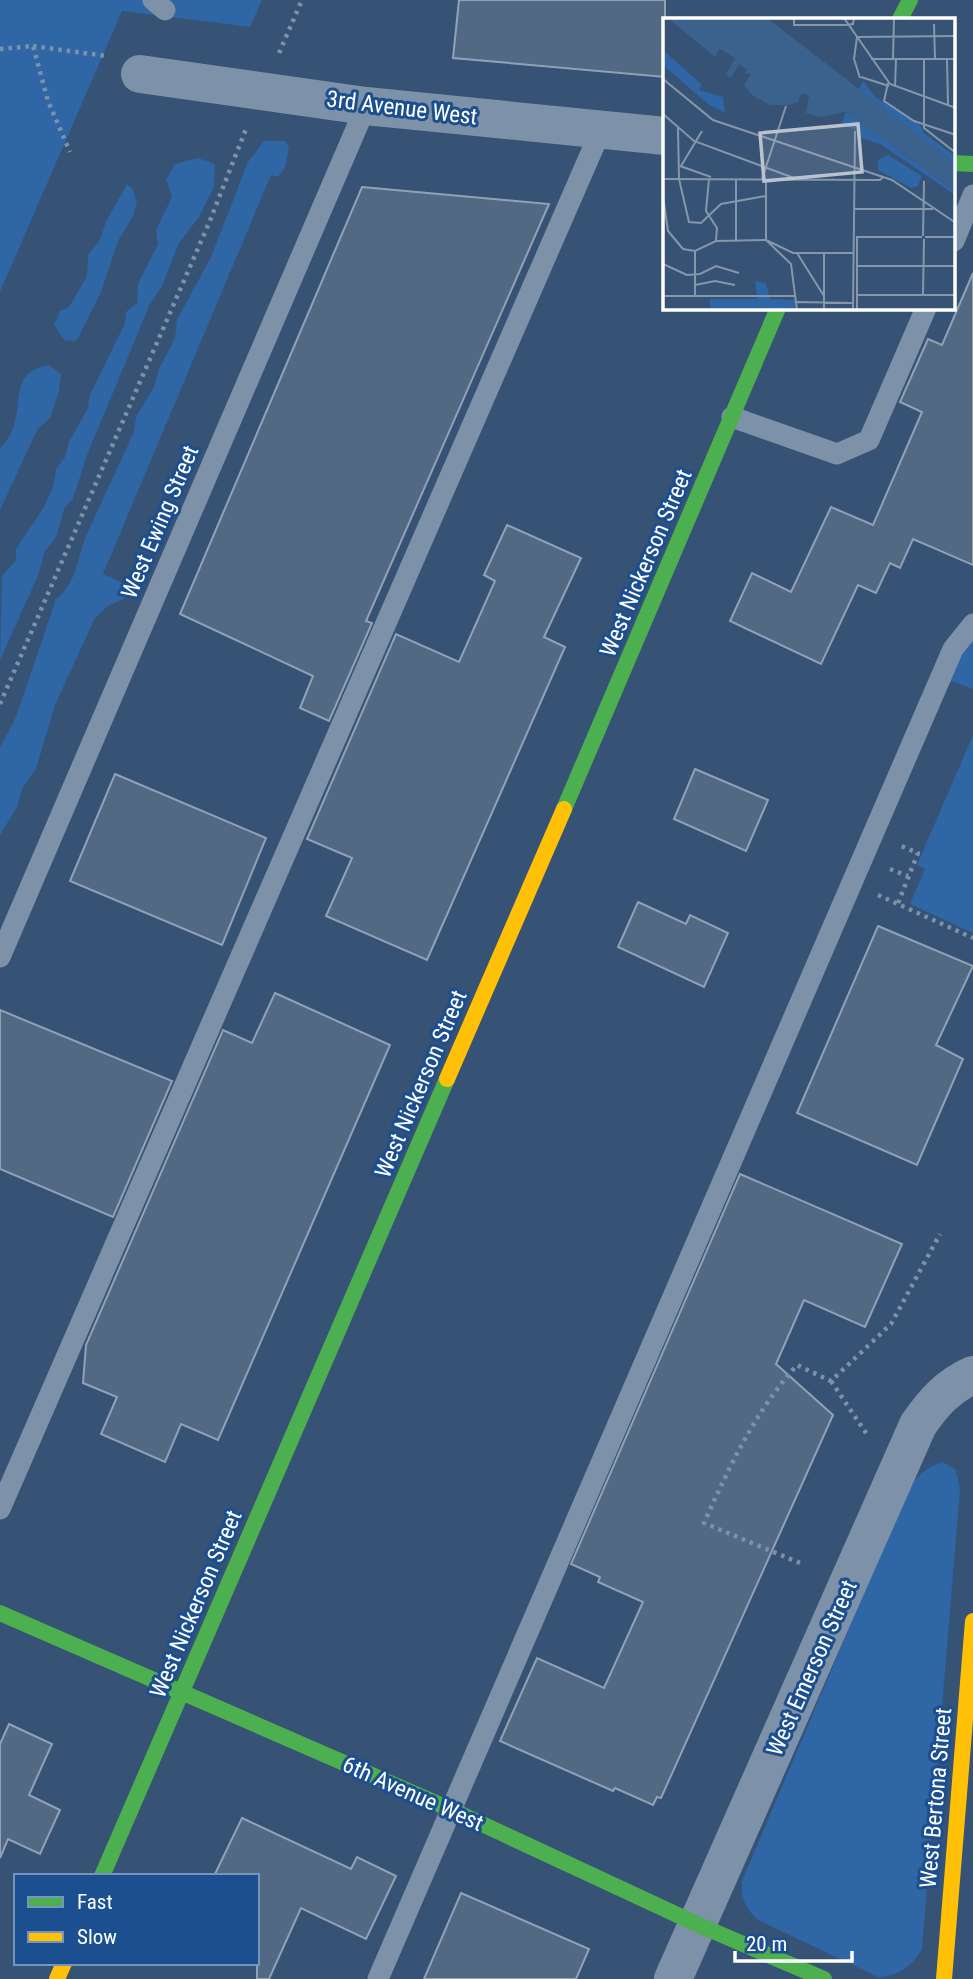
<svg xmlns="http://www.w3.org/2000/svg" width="973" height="1979" viewBox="0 0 973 1979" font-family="'Roboto Condensed',sans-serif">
<rect width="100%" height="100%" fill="#365274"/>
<g fill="#2f66a5">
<polygon points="0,0 262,0 250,27 122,11 0,292"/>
<path d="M264,141H285L289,147L285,168L278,177L271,175L103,574L127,585L125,598L108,606L95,618L55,705L36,769L23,787L17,807L0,835V748L16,717L56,599C77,583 77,558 86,536C102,501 118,467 134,432L136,417L154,387L159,369L175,338L177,320L211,257L248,162Z"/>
<polygon points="198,158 215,164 214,187 199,217 179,243 162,286 150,304 87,455 73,499 65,507 56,537 44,553 39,573 0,660 2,576 16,560 16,549 44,507 53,487 56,469 65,457 69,442 88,408 89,397 125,323 126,312 137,303 138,284 158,244 156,230 172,197 166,180 175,164"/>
<polygon points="127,184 132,188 137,202 133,216 118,241 101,292 78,338 75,341 64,340 54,325 60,311 69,307 87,276 88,255 100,240 106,222"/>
<path d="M49,365L61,374L59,391L50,418L37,430L0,510V448C33,417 0,374 49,365Z"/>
<polygon points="973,636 973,689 949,680 965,644"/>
<polygon points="973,735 973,933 910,904 925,869 917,865"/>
<path d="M943,1462L956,1470L960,1489L922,1949C911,1967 899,1976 878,1977L758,1920C745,1908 741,1899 742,1881L903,1501C913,1481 920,1469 943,1462Z"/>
</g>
<g fill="#526984" stroke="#92a2b6" stroke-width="2">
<polygon points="459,0 665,0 665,77 453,58"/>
<polygon points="362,187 549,204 366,621 372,623 329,721 300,708 313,676 180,614"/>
<polygon points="973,273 973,565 913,539 900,568 890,563 876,593 858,585 821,664 730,621 752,573 791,592 831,507 873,525 922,412 900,402 928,339 942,345"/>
<polygon points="507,525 581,558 544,637 565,647 427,960 326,916 352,858 307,839 396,634 459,662 495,581 484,575"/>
<polygon points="695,769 768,800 746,851 674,819"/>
<polygon points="115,774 266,838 222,945 70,881"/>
<polygon points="638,902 686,924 690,915 728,933 704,987 618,947"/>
<polygon points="878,926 973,966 936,1045 963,1059 917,1165 797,1113"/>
<polygon points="275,993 390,1045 218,1440 181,1424 165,1462 101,1434 117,1397 83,1383 86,1345 223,1030 252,1043"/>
<polygon points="0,1010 172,1081 113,1217 0,1169"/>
<polygon points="740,1174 902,1244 865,1327 804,1300 776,1364 833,1415 661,1798 657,1797 653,1805 615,1788 613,1791 500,1741 537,1658 604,1688 643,1602 598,1582 600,1577 571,1564"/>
<polygon points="9,1724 52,1744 29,1795 60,1810 40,1854 8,1839 0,1858 0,1744"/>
<polygon points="242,1818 351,1869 357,1857 396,1876 366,1939 301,1908 269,1979 257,1979 257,1876 214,1876"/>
<polygon points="461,1893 589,1949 576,1979 424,1979"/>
</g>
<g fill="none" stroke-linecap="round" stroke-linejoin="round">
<g stroke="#7d92a8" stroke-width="4.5" stroke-dasharray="3.5 5" stroke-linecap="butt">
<polyline points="33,46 106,56"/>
<polyline points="0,49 33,46 48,101 70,152"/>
<polyline points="279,53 302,0"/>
<polyline points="0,704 209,223 246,129"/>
<polyline points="890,869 908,876"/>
<polyline points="878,895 973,938"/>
<polyline points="898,903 918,853 901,846"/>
<polyline points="831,1381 868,1436"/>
<path d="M800,1563L704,1523C730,1465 755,1412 797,1365L831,1381L891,1324L940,1234"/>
</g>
<g stroke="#7d92a8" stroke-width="21">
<polyline points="153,0 165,10"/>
<polyline points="954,241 973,195"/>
<polyline points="732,417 837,454 869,440 926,308"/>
<polyline points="0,957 366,106"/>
<polyline points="0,1509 601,130"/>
<polyline points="378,1979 953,649 973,624"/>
</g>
<g stroke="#7d92a8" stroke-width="38">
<polyline points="140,74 366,106 665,136"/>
<path d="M673,1979L918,1425C933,1403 948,1386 973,1375"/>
</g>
<g stroke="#4caf50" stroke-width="16">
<polyline points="900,19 910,0"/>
<polyline points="954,163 973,164"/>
<polyline points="564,809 778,308"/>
<polyline points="0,1613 452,1810 699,1925 824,1979"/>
<polyline points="102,1876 447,1079"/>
</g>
<g stroke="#ffc107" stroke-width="16">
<polyline points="447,1079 564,809"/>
<polyline points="57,1979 64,1963"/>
<polyline points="944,1979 973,1621"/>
</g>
</g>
<g text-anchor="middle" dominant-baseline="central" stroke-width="6" stroke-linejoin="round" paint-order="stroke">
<g font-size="23" fill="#fff" stroke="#1b4f8f">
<text transform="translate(402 108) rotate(7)">3rd Avenue West</text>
<text transform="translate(160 522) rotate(-67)">West Ewing Street</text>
<text transform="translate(646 563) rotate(-67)">West Nickerson Street</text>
<text transform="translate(421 1084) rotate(-67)">West Nickerson Street</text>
<text transform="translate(196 1604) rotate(-67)">West Nickerson Street</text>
<text transform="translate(812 1668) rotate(-66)">West Emerson Street</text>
<text transform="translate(413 1794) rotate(24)">6th Avenue West</text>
<text transform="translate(936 1798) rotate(-85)">West Bertona Street</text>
</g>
</g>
<g transform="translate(663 18)">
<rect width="292" height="292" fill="#365274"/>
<path d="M0,32L39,67L36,72L60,79L62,95L46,87L0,47ZM200,63L212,79L258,108L261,115L292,138V145L195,73ZM183,94L292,173V177L217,126L194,119V112L178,107ZM225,137L259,158L255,168L248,170L215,152V142ZM92,263L103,265L107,281L132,282V292H47V281H94Z" fill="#2f66a5"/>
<path d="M5,0H104L292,145V173L183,94L157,99L143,95L146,78L139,75L135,84L126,87H107L89,77L81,67L88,56L82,55L84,51L76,46L68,60L63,57L72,40L57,31L52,39Z" fill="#3b618d"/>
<path fill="none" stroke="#8697ac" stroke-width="2" d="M131,0V7H182L190,6L191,0M181,0L227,66L293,90M271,6L272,41M230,40L231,0M208,41H293M261,41V110L293,135M284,41L285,87M198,59L226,68M197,60L191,41L194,19L293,18M0,61L50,102L229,162L293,205M225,65L221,83L251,103L293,117M232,69L233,41M0,96L31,123L131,160M15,110L16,161L26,204L38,205L58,186L103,178M17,148L48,159M18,148L39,113M0,161L217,162L220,159M46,161L43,193L54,210L53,223M99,161L123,88M103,161V222L130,235H190M0,178L5,213L20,231L32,233L53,223L103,222L128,246L134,292M191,191H270M260,218L261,163M193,219H259M262,219H293M73,224V161M134,235L161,278M161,235V292M0,246L24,257L37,256L53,248L76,255M194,248H293M32,267L52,263L72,267M194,277H293M260,277L261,221M0,278H133M32,279V233M134,284L190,285M190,292L192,113M194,292V219"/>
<path fill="#b9c2ce" fill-opacity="0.15" stroke="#b9c2ce" stroke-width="3.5" d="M195,106L199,154L101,163L97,115Z"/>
<rect width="292" height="292" fill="none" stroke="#fff" stroke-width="3.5"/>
</g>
<rect x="14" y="1874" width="245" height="91" fill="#1b4f8f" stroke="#7695bc" stroke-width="2"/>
<rect x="28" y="1897" width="35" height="10" fill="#4caf50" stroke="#7695bc" stroke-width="2"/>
<text x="77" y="1909" font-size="21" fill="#ffffff">Fast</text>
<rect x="28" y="1932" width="35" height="10" fill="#ffc107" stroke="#7695bc" stroke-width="2"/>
<text x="77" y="1944" font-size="21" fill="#ffffff">Slow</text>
<path d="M735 1951v10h117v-10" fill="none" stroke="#ffffff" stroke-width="3.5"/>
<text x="746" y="1951" font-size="21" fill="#ffffff" stroke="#1b4f8f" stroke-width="5" paint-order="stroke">20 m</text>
</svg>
